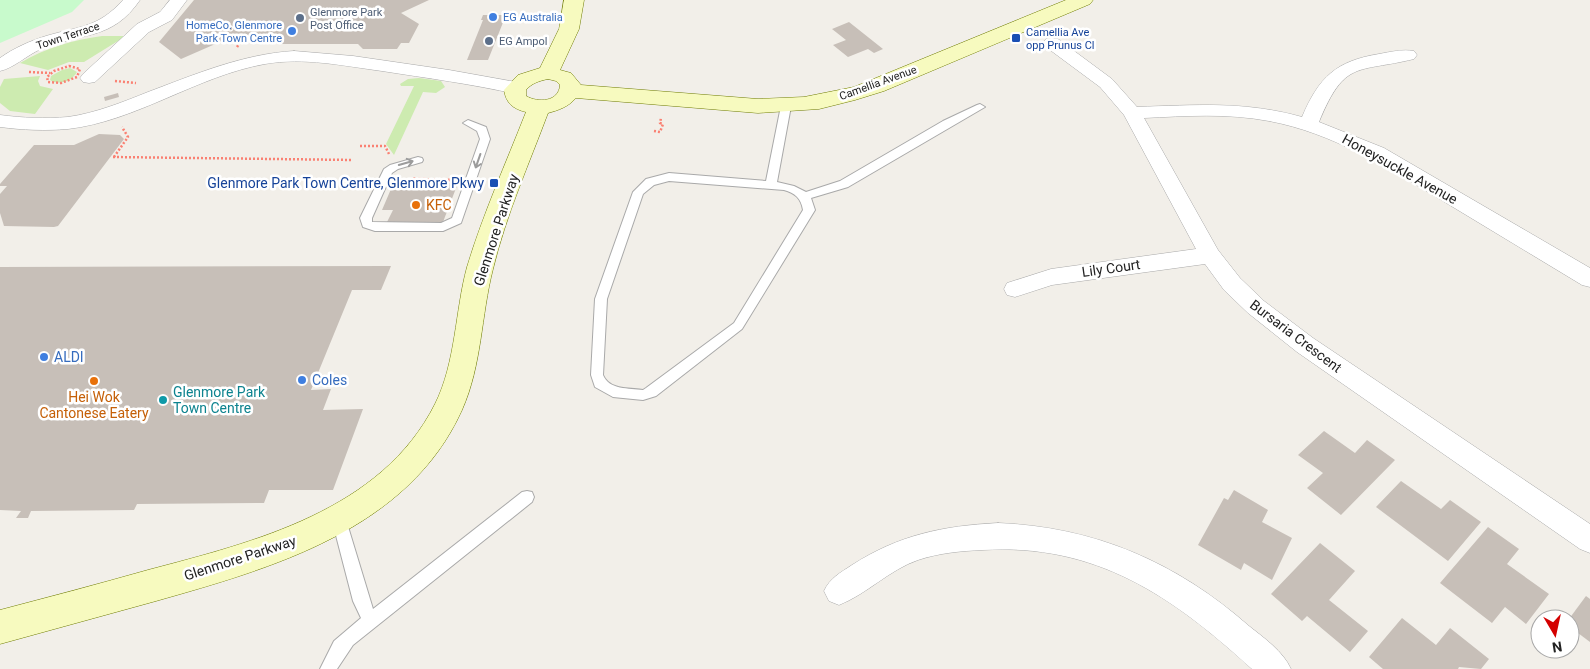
<svg xmlns="http://www.w3.org/2000/svg" width="1590" height="669" viewBox="0 0 1590 669" font-family="Roboto,sans-serif">
<rect width="100%" height="100%" fill="#f2efe9"/>
<g fill="#cdebb0">
<path d="M102,36H126L84,62H69L48,70L20,63C45,48 73,40 102,36Z"/>
<path d="M70,68L77,72C72,81 59,86 50,80L51,76L62,70Z"/>
<polygon points="40,76 38,81 40,86 53,89 35,114 10,111 0,103 0,87 4,79"/>
<polygon points="419,78 441,81 445,87 436,93 423,92 394,155 386,144 414,86 401,86 400,84 408,79"/>
</g>
<polygon fill="#c8facc" points="0,0 84,0 72,12 0,43"/>
<g fill="#c7bfb8">
<polygon points="194,0 429,0 401,13 419,24 409,43 401,43 397,49 363,49 358,44 262,44 253,38 229,38 181,59 159,42"/>
<polygon points="483,15 504,15 502,20 504,20 488,60 467,60 483,20 481,20"/>
<polygon points="849,22 883,49 874,53 868,49 848,57 833,45 846,40 832,29"/>
<polygon points="118,93 119,97 105,101 104,97"/>
<polygon points="99,134 120,135 124,139 58,226 54,227 4,226 0,213 0,194 7,186 0,186 0,184 34,145 74,145"/>
<polygon points="394,182 458,183 443,222 387,222 393,210 382,210"/>
<polygon points="391,266 381,290 352,290 311,390 331,389 323,410 363,409 333,490 269,490 264,503 137,504 134,510 31,511 28,518 16,518 21,511 0,510 0,267"/>
<polygon points="1324,431 1355,453 1367,440 1395,460 1341,515 1307,488 1323,473 1298,455"/>
<polygon points="1401,481 1441,509 1450,500 1481,522 1448,561 1376,507"/>
<polygon points="1234,490 1268,510 1262,522 1292,538 1272,580 1244,563 1241,570 1198,545 1224,498 1228,500"/>
<polygon points="1488,527 1519,549 1507,564 1549,594 1526,624 1505,607 1492,623 1440,583"/>
<polygon points="1320,543 1355,571 1329,600 1368,631 1350,652 1307,616 1302,621 1271,594"/>
<polygon points="1586,596 1590,599 1590,642 1570,627 1569,619"/>
<polygon points="1402,618 1436,645 1450,628 1489,659 1481,669 1459,667 1458,669 1383,669 1369,657"/>
</g>
<g fill="none" stroke-linecap="round" stroke-linejoin="round">
<defs>
<g id="lane">
<path d="M786,103L791,106L777,182L794,186L806,192L840,181L943,121L977,105L980,104L985,107L848,187L811,198L815,210L742,329L656,396L643,400L613,397L595,387L591,375L595,299L633,192L646,179L669,173L766,181L781,106ZM669,181L784,190C795,193 801,198 803,210L734,323L646,388L643,390C629,388 609,390 603,375L607,299L643,194L654,185Z"/>
<polygon points="468,120 486,127 490,139 461,223 443,231 375,231 363,227 360,218 384,169 390,165 418,157 422,158 423,160 422,162 398,169 392,173 372,218 372,222 441,223 452,218 480,139 477,131 463,123"/>
<polygon points="527,491 532,492 534,497 532,502 353,645 337,669 320,669 334,641 361,618 353,601 332,520 334,515 339,513 344,515 346,520 373,609 522,492"/>
</g>
<g id="street">
<path d="M123,0H140C112,41 82,32 41,49C27,55 14,68 0,71V58C14,48 30,41 46,36C80,26 98,28 123,0Z"/>
<polygon points="170,0 187,0 172,20 149,32 95,82 89,83 83,82 80,78 83,74 137,24 160,12"/>
<path d="M1052,38L1058,39L1112,79L1137,107C1195,105 1245,101 1302,117C1319,77 1336,61 1379,54C1390,52 1403,49 1414,51L1417,55L1414,59C1357,73 1345,59 1319,122L1384,148L1590,268V287L1582,285C1536,257 1489,229 1443,201C1388,168 1333,133 1269,121C1227,113 1186,116 1144,118L1218,250L1240,278L1264,301L1313,338L1590,524V553L1580,549L1297,352L1248,313L1224,290L1205,264L1052,285L1015,297L1007,295L1004,289L1007,283L1051,269L1196,249L1124,115L1100,87L1046,47L1043,43L1046,39Z"/>
<path d="M294,51L353,56L449,70L516,82L522,84L525,88L522,92L516,94C472,84 427,78 382,71C344,66 304,57 265,64C197,76 137,121 68,129C45,131 23,130 0,127V115C23,118 45,119 68,117C96,113 123,102 148,92C196,74 243,54 294,51Z"/>
<path d="M998,523C1095,527 1176,562 1249,626C1264,638 1283,651 1291,669H1252C1172,596 1096,543 982,550C961,551 939,553 918,560C889,570 867,594 839,605L829,601L824,591C830,578 840,573 852,565C899,535 942,526 998,523Z"/>
</g>
<path id="secondary" d="M564,0H584L579,29L560,70L571,73L581,85L758,99L804,97L854,87L1066,0H1093L1090,4L884,91L855,100L819,109L758,113L576,98C568,107 559,110 548,113C529,164 506,215 493,269C481,316 482,365 462,410C408,530 272,568 156,601C104,615 52,630 0,644V610C49,597 99,584 148,570C254,542 381,511 435,404C456,362 455,311 467,267C483,214 506,163 526,112C513,109 506,103 504,90L518,75L540,68L559,29ZM548,79L556,81L560,85C559,102 538,103 526,96V90C532,83 539,81 548,79Z"/>
</defs>
<use href="#lane" stroke="#a9a9a9" stroke-width="2"/>
<use href="#street" stroke="#a9a9a9" stroke-width="1"/>
<use href="#secondary" stroke="#707d05" stroke-width="1"/>
<g stroke="#fa8072" stroke-width="2.5" stroke-dasharray="2 2" stroke-linecap="butt">
<polyline points="237,47 243,38"/>
<polygon points="69,66 80,69 77,77 61,83 48,82 47,77 54,71"/>
<polyline points="29,72 50,73"/>
<polyline points="115,81 136,83"/>
<polyline points="654,131 660,132 663,124 660,123 661,118"/>
<polyline points="360,146 385,146 389,154"/>
<polyline points="113,157 353,160"/>
<polyline points="114,157 128,137 122,127"/>
</g>
<polyline stroke="#fa8072" stroke-width="3" stroke-dasharray="2.5 2.5" stroke-linecap="butt" points="413,179 452,180"/>
<use href="#lane" fill="#fff" fill-rule="evenodd"/>
<use href="#street" fill="#fff" fill-rule="evenodd"/>
<use href="#secondary" fill="#f7fabf" fill-rule="evenodd"/>
</g>
<defs><path id="oneway-shaft" d="M-6 0H5M1.5-3L5.5 0L1.5 3" fill="none" stroke-width="1.6" stroke-linecap="round" stroke-linejoin="round" transform="scale(1.25)"/></defs>
<g stroke="#9c9c9c">
<use href="#oneway-shaft" transform="translate(478 161) rotate(109)"/>
<use href="#oneway-shaft" transform="translate(406 163) rotate(-16)"/>
</g>
<g fill="#3f7fe0" stroke="#fff" stroke-width="2">
<circle cx="493" cy="17" r="5"/>
<circle cx="292" cy="31" r="5"/>
<circle cx="44" cy="357" r="5"/>
<circle cx="302" cy="380" r="5"/>
</g>
<g fill="#5c6f8a" stroke="#fff" stroke-width="2">
<circle cx="300" cy="18" r="5"/>
<circle cx="489" cy="41" r="5"/>
</g>
<g fill="#1a4fb4" stroke="#fff" stroke-width="2">
<rect x="1011" y="33" width="10" height="10" rx="2.5"/>
<rect x="489" y="178" width="10" height="10" rx="2.5"/>
</g>
<g fill="#e8710a" stroke="#fff" stroke-width="2">
<circle cx="416" cy="205" r="5"/>
<circle cx="94" cy="381" r="5"/>
</g>
<circle fill="#0f9aa8" stroke="#fff" stroke-width="2" cx="163" cy="400" r="5"/>
<g text-anchor="middle" dominant-baseline="central" stroke-width="5" stroke-linejoin="round" paint-order="stroke">
<g font-size="11" fill="#4e5e75" stroke="#fff" text-anchor="start">
<text x="310" y="12">Glenmore Park<tspan x="310" dy="13">Post Office</tspan></text>
<text x="499" y="41">EG Ampol</text>
</g>
<g font-size="11" fill="#366cbe" stroke="#fff" text-anchor="start">
<text x="503" y="17">EG Australia</text>
<text x="282" y="25" text-anchor="end">HomeCo. Glenmore<tspan x="282" dy="13">Park Town Centre</tspan></text>
</g>
<g font-size="11" fill="#164399" stroke="#fff" text-anchor="start">
<text x="1026" y="32">Camellia Ave<tspan x="1026" dy="13">opp Prunus Cl</tspan></text>
</g>
<g font-size="11" fill="#222" stroke="#fff">
<text transform="translate(68 36) rotate(-18)">Town Terrace</text>
<text transform="translate(878 83) rotate(-20)">Camellia Avenue</text>
</g>
<g font-size="14" fill="#222" stroke="#fff">
<text transform="translate(1400 169) rotate(29)">Honeysuckle Avenue</text>
<text transform="translate(496 230) rotate(-72)">Glenmore Parkway</text>
<text transform="translate(1111 268) rotate(-8)">Lily Court</text>
<text transform="translate(1296 336) rotate(37)">Bursaria Crescent</text>
<text transform="translate(240 558) rotate(-18)">Glenmore Parkway</text>
</g>
<g font-size="14" fill="#164399" stroke="#fff" text-anchor="end">
<text x="484" y="183">Glenmore Park Town Centre, Glenmore Pkwy</text>
</g>
<g font-size="14" fill="#c56008" stroke="#fff" text-anchor="start">
<text x="426" y="205">KFC</text>
<text x="94" y="397" text-anchor="middle">Hei Wok<tspan x="94" dy="16">Cantonese Eatery</tspan></text>
</g>
<g font-size="14" fill="#366cbe" stroke="#fff" text-anchor="start">
<text x="54" y="357">ALDI</text>
<text x="312" y="380">Coles</text>
</g>
<g font-size="14" fill="#0d838f" stroke="#fff" text-anchor="start">
<text x="173" y="392">Glenmore Park<tspan x="173" dy="16">Town Centre</tspan></text>
</g>
</g>
<g transform="translate(1555 634) rotate(171)"><circle r="24" fill="#ffffff" stroke="#a7a7a7"/>
<path d="M0-4L9 19L0 12L-9 19Z" fill="#d40000"/>
<text y="-8" font-size="14" font-weight="bold" text-anchor="middle" fill="#222222">N</text>
</g>
</svg>
